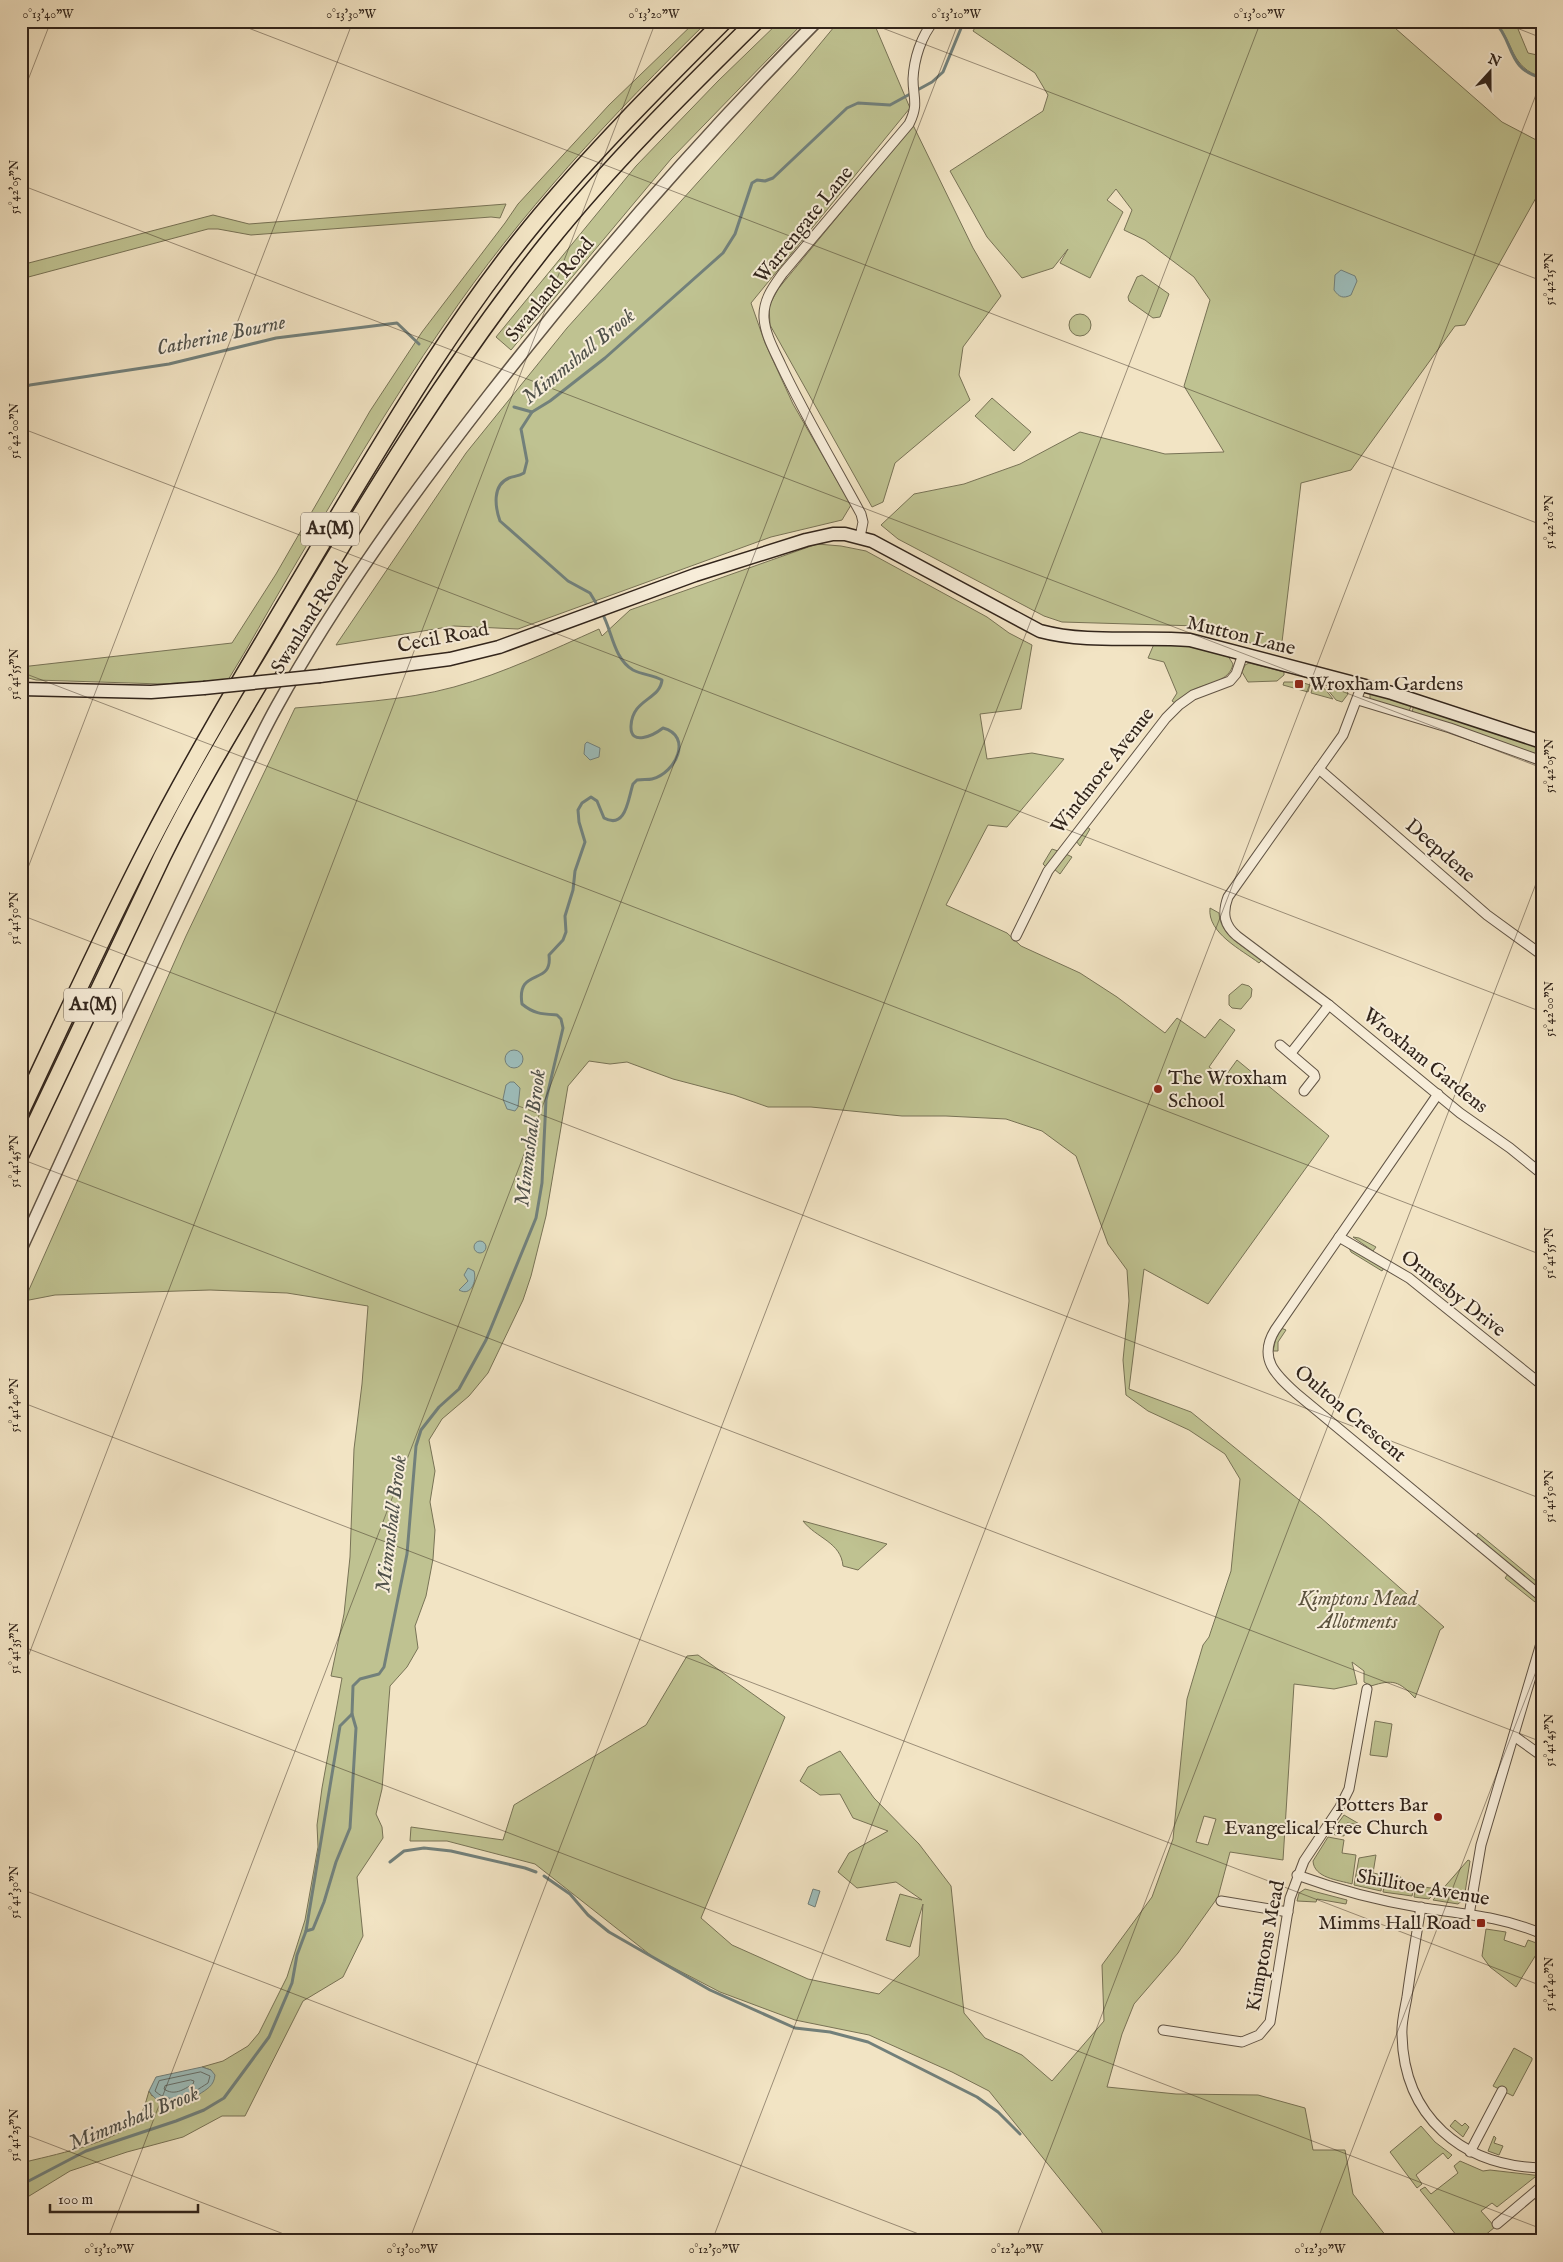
<svg xmlns="http://www.w3.org/2000/svg" width="1563" height="2262" viewBox="0 0 1563 2262" font-family="'IM FELL English',serif">
<rect width="100%" height="100%" fill="#f2e4c4"/>
<filter id="stains"><feTurbulence type="fractalNoise" baseFrequency=".004" numOctaves="4"/><feColorMatrix values="0 0 0 0 .2 0 0 0 0 .09 0 0 0 0 .02 0 0 0 .5 -.17"/></filter>
<radialGradient id="worn" r=".72"><stop offset=".6" stop-color="#630" stop-opacity="0"/><stop offset="1" stop-color="#630" stop-opacity=".3"/></radialGradient>
<g fill="#bfc291" stroke="#787356" fill-rule="evenodd">
<path d="M696,21H708C612,115 520,213 444,325C388,406 338,492 288,577C268,611 249,646 228,680L162,684L36,680L21,676V667L232,643L276,574L370,411L422,332L505,223L518,204L609,105Z"/>
<polygon points="780,21 805,21 671,159 511,350 496,337 636,166 718,81"/>
<polygon points="839,21 873,21 910,108 751,303 765,343 793,404 851,505 842,520 771,537 518,629 454,626 336,645 466,453 567,328 796,73"/>
<polygon points="979,21 1387,21 1502,122 1542,143 1542,187 1465,325 1455,326 1351,470 1301,483 1282,642 1278,652 1198,626 1062,622 1044,616 898,539 881,525 914,494 964,484 1020,464 1080,432 1165,454 1224,452 1184,386 1210,300 1194,277 1145,240 1124,230 1132,210 1116,189 1107,200 1123,212 1090,278 1060,263 1068,249 1053,268 1022,278 987,237 950,171 1043,111 1048,95 1035,73 973,31"/>
<path d="M1495,21H1511L1518,29L1528,53L1542,56V77C1510,68 1514,42 1495,21Z"/>
<polygon points="913,125 973,248 1001,296 963,347 959,375 970,400 895,463 883,502 872,507 770,325 769,306 778,289"/>
<polygon points="506,204 500,218 491,217 251,235 218,229 208,229 21,279 21,265 213,215 249,224"/>
<polygon points="1142,275 1169,294 1160,317 1153,318 1129,301 1128,297 1137,277"/>
<circle cx="1080" cy="325" r="11"/>
<polygon points="992,398 1031,432 1014,451 975,416"/>
<path d="M817,544L841,546L866,551L987,617L1009,633L1032,645L1021,709L980,714L987,759L1032,753L1064,759L1007,827L988,825L946,905L1007,933L1021,946L1080,973L1117,997L1165,1033L1177,1018L1205,1038L1220,1019L1235,1030L1209,1067L1224,1078L1237,1060L1329,1136L1208,1304L1144,1269L1129,1389L1191,1412L1320,1517L1444,1627L1440,1630L1415,1698C1399,1681 1393,1679 1371,1686L1364,1682V1671L1352,1662L1357,1684L1334,1689L1294,1684L1283,1860L1230,1852L1218,1897L1178,1953L1134,2004L1122,2034L1107,2087L1176,2094L1258,2095L1305,2108L1313,2150H1345L1353,2194L1390,2241H1106L1101,2230L989,2091L952,2072L869,2035L795,2020L720,1992L653,1957L535,1864L447,1841H410L411,1827L503,1840L514,1805L646,1725L687,1656L698,1655L785,1717L701,1918L732,1945L808,1979L879,1994L919,1956L923,1904L910,1947L886,1940L900,1894L922,1900L896,1882L857,1888L838,1872L849,1853L888,1831L853,1818L840,1794L820,1795L800,1781L808,1767L840,1751L874,1798L919,1844L951,1886L964,2013L985,2038L1022,2055L1052,2081L1104,2021L1102,1965L1152,1897L1173,1839L1187,1699L1203,1645L1209,1637L1231,1571L1240,1479L1225,1454L1189,1430L1148,1411L1126,1395L1123,1360L1129,1301L1127,1270L1108,1244L1076,1156L1042,1131L1006,1119L946,1116H902L811,1107H768L734,1095L673,1079L627,1062L610,1064L589,1061L568,1086L546,1216L531,1276L523,1300L488,1373L469,1396L442,1419L429,1440L435,1471L430,1502L435,1530L433,1559L426,1596L415,1626L418,1648L407,1667L390,1686L382,1789L376,1814L382,1827L383,1838L357,1877L363,1936L343,1977L303,2001L245,2116H222L183,2137L127,2152L70,2171L21,2201V2163C53,2155 110,2144 135,2122C143,2115 146,2101 149,2091L152,2096L211,2070L202,2067L223,2061L248,2046L259,2033L287,1977L305,1920L318,1847L317,1825L322,1788L342,1678L331,1676L344,1614L350,1557L354,1449L362,1384L368,1306L287,1293L210,1290L55,1295L24,1301L186,936L295,708C348,703 403,701 454,687C504,673 552,650 599,629L602,636L630,610ZM1204,1816L1216,1819L1208,1845L1196,1842Z"/>
<path d="M1154,644H1180L1228,656L1233,664C1230,681 1209,683 1195,689C1188,693 1182,698 1175,703L1172,701L1177,693L1164,662L1148,658Z"/>
<polygon points="1249,663 1284,672 1284,675 1277,681 1248,682 1242,672 1245,665"/>
<polygon points="1284,682 1295,682 1296,684 1302,686 1304,683 1310,685 1308,692 1283,685"/>
<polygon points="1313,686 1325,689 1333,699 1311,693"/>
<polygon points="1327,687 1341,687 1347,690 1348,694 1342,702 1336,700 1327,689"/>
<polygon points="1370,693 1412,704 1409,711 1370,699"/>
<polygon points="1414,705 1542,747 1542,756 1412,712"/>
<polygon points="1087,827 1090,829 1080,846 1076,841"/>
<polygon points="1052,849 1058,851 1046,867 1043,864"/>
<polygon points="1066,854 1072,857 1060,874 1054,869"/>
<path d="M1210,908L1219,913C1220,936 1245,947 1262,960L1259,963C1242,950 1207,933 1210,908Z"/>
<polygon points="1242,984 1249,986 1252,989 1251,997 1241,1009 1232,1008 1229,1005 1229,995"/>
<polygon points="1353,1237 1359,1238 1376,1247 1373,1251"/>
<polygon points="1348,1246 1384,1268 1382,1271 1351,1252"/>
<polygon points="1281,1328 1286,1330 1278,1342 1278,1351 1273,1351 1276,1338"/>
<path d="M803,1521L887,1544L858,1570L843,1566C841,1542 816,1538 803,1521Z"/>
<polygon points="1478,1533 1542,1586 1542,1591 1476,1537"/>
<polygon points="1508,1574 1542,1603 1535,1602 1505,1578"/>
<polygon points="1375,1721 1392,1724 1387,1757 1370,1755"/>
<polygon points="1344,1815 1361,1825 1347,1823 1344,1836 1330,1834"/>
<path d="M1328,1837L1344,1840L1342,1853L1356,1855L1352,1884C1338,1880 1314,1878 1313,1861Z"/>
<polygon points="1376,1855 1373,1873 1383,1875 1381,1891 1354,1885 1359,1858"/>
<polygon points="1468,1860 1470,1861 1464,1899 1458,1904 1433,1900"/>
<polygon points="1386,1876 1401,1877 1401,1884 1414,1886 1412,1896 1383,1892"/>
<polygon points="1416,1886 1438,1889 1429,1899 1414,1897"/>
<polygon points="1305,1889 1347,1900 1346,1904 1317,1899 1316,1902 1297,1901 1299,1893"/>
<polygon points="1486,1929 1506,1932 1504,1940 1525,1947 1528,1940 1542,1945 1516,1987 1490,1967 1482,1956"/>
<polygon points="1514,2048 1532,2058 1532,2060 1513,2096 1493,2086"/>
<polygon points="1455,2120 1462,2126 1465,2123 1469,2127 1463,2137 1450,2126"/>
<polygon points="1421,2126 1435,2142 1452,2155 1448,2159 1443,2153 1416,2175 1422,2184 1417,2188 1390,2152"/>
<polygon points="1494,2136 1496,2138 1494,2143 1503,2146 1499,2155 1488,2151"/>
<polygon points="1460,2161 1483,2171 1490,2170 1542,2176 1542,2182 1535,2177 1497,2207 1492,2203 1481,2211 1495,2227 1478,2241 1461,2241 1420,2190 1425,2187 1431,2194 1458,2173 1454,2166"/>
</g>
<g fill="#9dbdbb" stroke="#72807b">
<path d="M1341,270L1355,276L1357,281L1351,295C1343,299 1339,297 1334,290L1335,275Z"/>
<polygon points="587,742 600,748 599,757 590,760 584,754 585,744"/>
<circle cx="514" cy="1059" r="9"/>
<polygon points="510,1082 514,1082 520,1088 518,1107 515,1111 507,1109 503,1099 506,1085"/>
<circle cx="480" cy="1247" r="6"/>
<path d="M468,1268L474,1271C477,1281 471,1297 459,1290L468,1281L464,1275Z"/>
<polygon points="813,1889 820,1891 815,1907 808,1904"/>
<path d="M202,2067L211,2070L215,2075C214,2086 207,2089 198,2095C181,2104 162,2111 149,2091L156,2077Z"/>
</g>
<g fill="none" stroke-linecap="round" stroke-linejoin="round">
<g stroke="#67706b" stroke-width="1">
<path d="M201,2072L210,2076L208,2083C191,2094 172,2107 155,2091L159,2081Z"/>
<path d="M191,2080L194,2081L193,2084C183,2090 174,2096 164,2089L165,2086Z"/>
</g>
<g stroke="#72807b" stroke-width="3">
<path d="M1494,21C1515,42 1506,69 1542,78"/>
<polyline points="21,389 30,385 169,364 276,338 397,323 419,344"/>
<polyline points="514,407 532,412"/>
<path d="M599,608L590,593L568,581L500,521C495,507 492,485 509,478C515,476 519,476 524,473L527,461L521,429L532,412L550,401L605,358L723,253L735,234L752,183L757,180L765,181L773,178L847,108L858,103L890,105L932,82L943,72L964,21"/>
<polyline points="390,1862 404,1851 424,1848 451,1851 525,1868 536,1872"/>
<polyline points="544,1876 570,1894 588,1915 609,1932 710,1990 795,2028 830,2032 868,2042 977,2097 998,2112 1020,2134"/>
<polyline points="306,1931 313,1929 324,1902 336,1862 350,1828 356,1728 352,1714"/>
<path d="M21,2185L86,2151L176,2121L204,2110L224,2098L269,2037L292,1983L297,1955L306,1931L340,1726L352,1714L353,1686L360,1679L379,1674L384,1667L407,1554L416,1446L421,1430L439,1407L459,1389L486,1340L536,1218L542,1183L546,1100L563,1028L561,1019L557,1015C542,1014 534,1014 522,1004C516,966 553,987 549,955L563,940L566,932L565,916L573,890L575,871L585,842L579,822L578,810L582,803L591,797L597,801L604,818C626,830 628,799 633,784L637,780C642,779 648,780 652,779C676,773 693,736 663,728C654,735 630,747 631,726C632,699 660,700 662,680C653,675 643,675 633,670C613,658 612,630 602,613"/>
</g>
<defs>
<g id="minor">
<path d="M860,537L863,522L861,514C834,464 805,416 781,365C774,350 765,334 764,318C763,300 773,287 783,273L909,124C919,104 913,98 913,79C914,59 921,36 934,21"/>
<path d="M1362,685L1343,735L1228,897C1222,913 1224,925 1237,936L1329,1005L1460,1113L1510,1148L1542,1174"/>
<polyline points="1358,700 1450,728 1542,761"/>
<polyline points="1319,769 1487,915 1542,955"/>
<polyline points="1016,936 1048,871 1166,718 1179,705 1193,695 1230,681 1236,674 1243,654"/>
<polyline points="1280,1045 1314,1074 1315,1077 1304,1091"/>
<polyline points="1291,1053 1329,1005"/>
<path d="M1438,1094L1275,1330C1257,1359 1277,1376 1297,1394L1542,1597"/>
<polyline points="1339,1237 1409,1278 1542,1385"/>
<polyline points="1514,1736 1542,1756"/>
<path d="M1297,1875C1338,1890 1380,1901 1423,1908C1463,1914 1504,1917 1542,1934"/>
<polyline points="1221,1901 1288,1912"/>
<path d="M1421,1907C1416,1937 1411,1967 1407,1997C1405,2009 1401,2023 1402,2035C1404,2117 1462,2166 1542,2168"/>
<polyline points="1469,1915 1481,1845 1542,1640"/>
<polyline points="1163,2030 1242,2042 1259,2035 1270,2022 1290,1898 1304,1861 1340,1807 1349,1789 1367,1689"/>
<polyline points="1470,2152 1502,2091"/>
<polyline points="1497,2224 1542,2186"/>
</g>
<path id="tertiary" d="M21,1249C83,1114 143,979 208,846C231,800 252,751 277,706C338,596 413,493 490,394C592,263 700,139 817,21"/>
<g id="secondary">
<path d="M320,676L450,659L499,647L695,575L806,540L833,534H845L872,541L1040,631C1089,644 1139,636 1190,640L1392,693L1542,742"/>
<polyline points="21,689 151,692 204,688"/>
</g>
<g id="motorway">
<path d="M21,1111C63,1022 104,932 149,845C202,742 263,643 322,543C387,435 451,325 531,227C591,154 657,88 724,21"/>
<path d="M21,1154C69,1055 114,956 162,857C202,776 251,698 297,620C374,491 452,363 546,245C610,165 683,93 756,21"/>
</g>
</defs>
<use href="#minor" stroke="#615445" stroke-width="11"/>
<use href="#tertiary" stroke="#615445" stroke-width="14"/>
<use href="#secondary" stroke="#31241b" stroke-width="15"/>
<use href="#motorway" stroke="#31241b" stroke-width="19"/>
<use href="#minor" stroke="#f7edd9" stroke-width="9"/>
<use href="#tertiary" stroke="#f7edd9" stroke-width="11"/>
<use href="#secondary" stroke="#f7edd9" stroke-width="12"/>
<use href="#motorway" stroke="#f2e4c4" stroke-width="16"/>
<defs>
<polyline id="secondary-bridge" points="204,688 320,676"/>
</defs>
<use href="#secondary-bridge" stroke="#31241b" stroke-width="15" stroke-linecap="butt"/>
<use href="#secondary-bridge" stroke="#f7edd9" stroke-width="12"/>
</g>
<path fill="none" stroke="#31241b" stroke-width="1" stroke-opacity="0.45" d="M230,21L1542,525M864,21L1542,281M1499,21L1542,38M21,98L51,21M21,185L1542,768M21,428L1542,1012M21,672L1542,1255M21,886L353,21M21,915L1542,1499M21,1159L1542,1742M21,1402L1542,1986M21,1646L1542,2229M21,1675L656,21M21,1889L937,2241M21,2133L302,2241M107,2241L959,21M409,2241L1261,21M712,2241L1542,79M1015,2241L1542,868M1317,2241L1542,1656"/>
<g fill="#8f2418" stroke="#f7edd9" stroke-width="2">
<rect x="1294" y="679" width="10" height="10" rx="2.5"/>
<circle cx="1158" cy="1089" r="5"/>
<circle cx="1438" cy="1817" r="5"/>
<rect x="1476" y="1918" width="10" height="10" rx="2.5"/>
</g>
<g text-anchor="middle" dominant-baseline="central" stroke-width="4" stroke-linejoin="round" paint-order="stroke">
<g fill="#f7edd9" stroke="#6c6054" stroke-width="1">
<rect x="301" y="512.5" width="58" height="33" rx="4"/>
<rect x="64" y="988.5" width="58" height="33" rx="4"/>
</g>
<g font-size="19" font-weight="bold" fill="#31241b">
<text x="330" y="529">A1(M)</text>
<text x="93" y="1005">A1(M)</text>
</g>
<g font-size="20" fill="#31241b" stroke="#f7edd9">
<text transform="translate(804 225) rotate(-51)">Warrengate Lane</text>
<text transform="translate(550 290) rotate(-51)">Swanland Road</text>
<text transform="translate(310 618) rotate(-58)">Swanland Road</text>
<text transform="translate(1241 636) rotate(14)">Mutton Lane</text>
<text transform="translate(443 638) rotate(-11)">Cecil Road</text>
<text transform="translate(1103 771) rotate(-52)">Windmore Avenue</text>
<text transform="translate(1440 851) rotate(41)">Deepdene</text>
<text transform="translate(1425 1061) rotate(39)">Wroxham Gardens</text>
<text transform="translate(1453 1294) rotate(38)">Ormesby Drive</text>
<text transform="translate(1350 1414) rotate(40)">Oulton Crescent</text>
<text transform="translate(1423 1888) rotate(10)">Shillitoe Avenue</text>
<text transform="translate(1266 1946) rotate(-79)">Kimptons Mead</text>
</g>
<g font-size="20" fill="#31241b" stroke="#f7edd9" text-anchor="start">
<text x="1309" y="684">Wroxham Gardens</text>
<text x="1168" y="1078">The Wroxham<tspan x="1168" dy="23">School</tspan></text>
<text x="1428" y="1805" text-anchor="end">Potters Bar<tspan x="1428" dy="23">Evangelical Free Church</tspan></text>
<text x="1471" y="1923" text-anchor="end">Mimms Hall Road</text>
</g>
<g font-size="20" font-style="italic" fill="#5c533e" stroke="#f7edd9">
<text x="1358" y="1599">Kimptons Mead<tspan x="1358" dy="23">Allotments</tspan></text>
</g>
<g font-size="21" font-style="italic" fill="#51524b" stroke="#f7edd9">
<text transform="translate(221 336) rotate(-12)">Catherine Bourne</text>
<text transform="translate(579 357) rotate(-39)">Mimmshall Brook</text>
<text transform="translate(531 1138) rotate(-83)">Mimmshall Brook</text>
<text transform="translate(392 1524) rotate(-83)">Mimmshall Brook</text>
<text transform="translate(134 2119) rotate(-22)">Mimmshall Brook</text>
</g>
</g>
<rect width="1563" height="2262" fill="none" stroke="#f2e4c4" stroke-width="55"/>
<g transform="translate(1490 72) rotate(21)" stroke="#f7edd9" stroke-width="4" paint-order="stroke">
<path d="M0-4L9 19L0 12L-9 19Z" fill="#31241b"/>
<text y="-8" font-size="14" font-weight="bold" text-anchor="middle" fill="#31241b">N</text>
</g>
<path d="M50 2204v8h148v-8" fill="none" stroke="#31241b" stroke-width="2.5"/>
<text x="58" y="2204" font-size="15" fill="#31241b" stroke="#f7edd9" stroke-width="4" paint-order="stroke">100 m</text>
<rect x="28" y="28" width="1508" height="2206" fill="none" stroke="#31241b" stroke-width="2"/>
<g font-size="12" text-anchor="middle" fill="#31241b">
<text x="48" y="18">0°13'40"W</text>
<text x="351" y="18">0°13'30"W</text>
<text x="654" y="18">0°13'20"W</text>
<text x="956" y="18">0°13'10"W</text>
<text x="1259" y="18">0°13'00"W</text>
<text transform="translate(14 187) rotate(-90)" y="4">51°42'05"N</text>
<text transform="translate(1549 279) rotate(-90)" y="4">51°42'15"N</text>
<text transform="translate(14 431) rotate(-90)" y="4">51°42'00"N</text>
<text transform="translate(1549 522) rotate(-90)" y="4">51°42'10"N</text>
<text transform="translate(14 674) rotate(-90)" y="4">51°41'55"N</text>
<text transform="translate(1549 766) rotate(-90)" y="4">51°42'05"N</text>
<text transform="translate(14 918) rotate(-90)" y="4">51°41'50"N</text>
<text transform="translate(1549 1009) rotate(-90)" y="4">51°42'00"N</text>
<text transform="translate(14 1161) rotate(-90)" y="4">51°41'45"N</text>
<text transform="translate(1549 1253) rotate(-90)" y="4">51°41'55"N</text>
<text transform="translate(14 1405) rotate(-90)" y="4">51°41'40"N</text>
<text transform="translate(1549 1496) rotate(-90)" y="4">51°41'50"N</text>
<text transform="translate(14 1648) rotate(-90)" y="4">51°41'35"N</text>
<text transform="translate(1549 1740) rotate(-90)" y="4">51°41'45"N</text>
<text transform="translate(14 1892) rotate(-90)" y="4">51°41'30"N</text>
<text transform="translate(1549 1984) rotate(-90)" y="4">51°41'40"N</text>
<text transform="translate(14 2135) rotate(-90)" y="4">51°41'25"N</text>
<text x="109" y="2253">0°13'10"W</text>
<text x="412" y="2253">0°13'00"W</text>
<text x="714" y="2253">0°12'50"W</text>
<text x="1017" y="2253">0°12'40"W</text>
<text x="1320" y="2253">0°12'30"W</text>
</g>
<rect width="100%" height="100%" filter="url(#stains)"/>
<rect width="100%" height="100%" fill="url(#worn)"/>
</svg>
